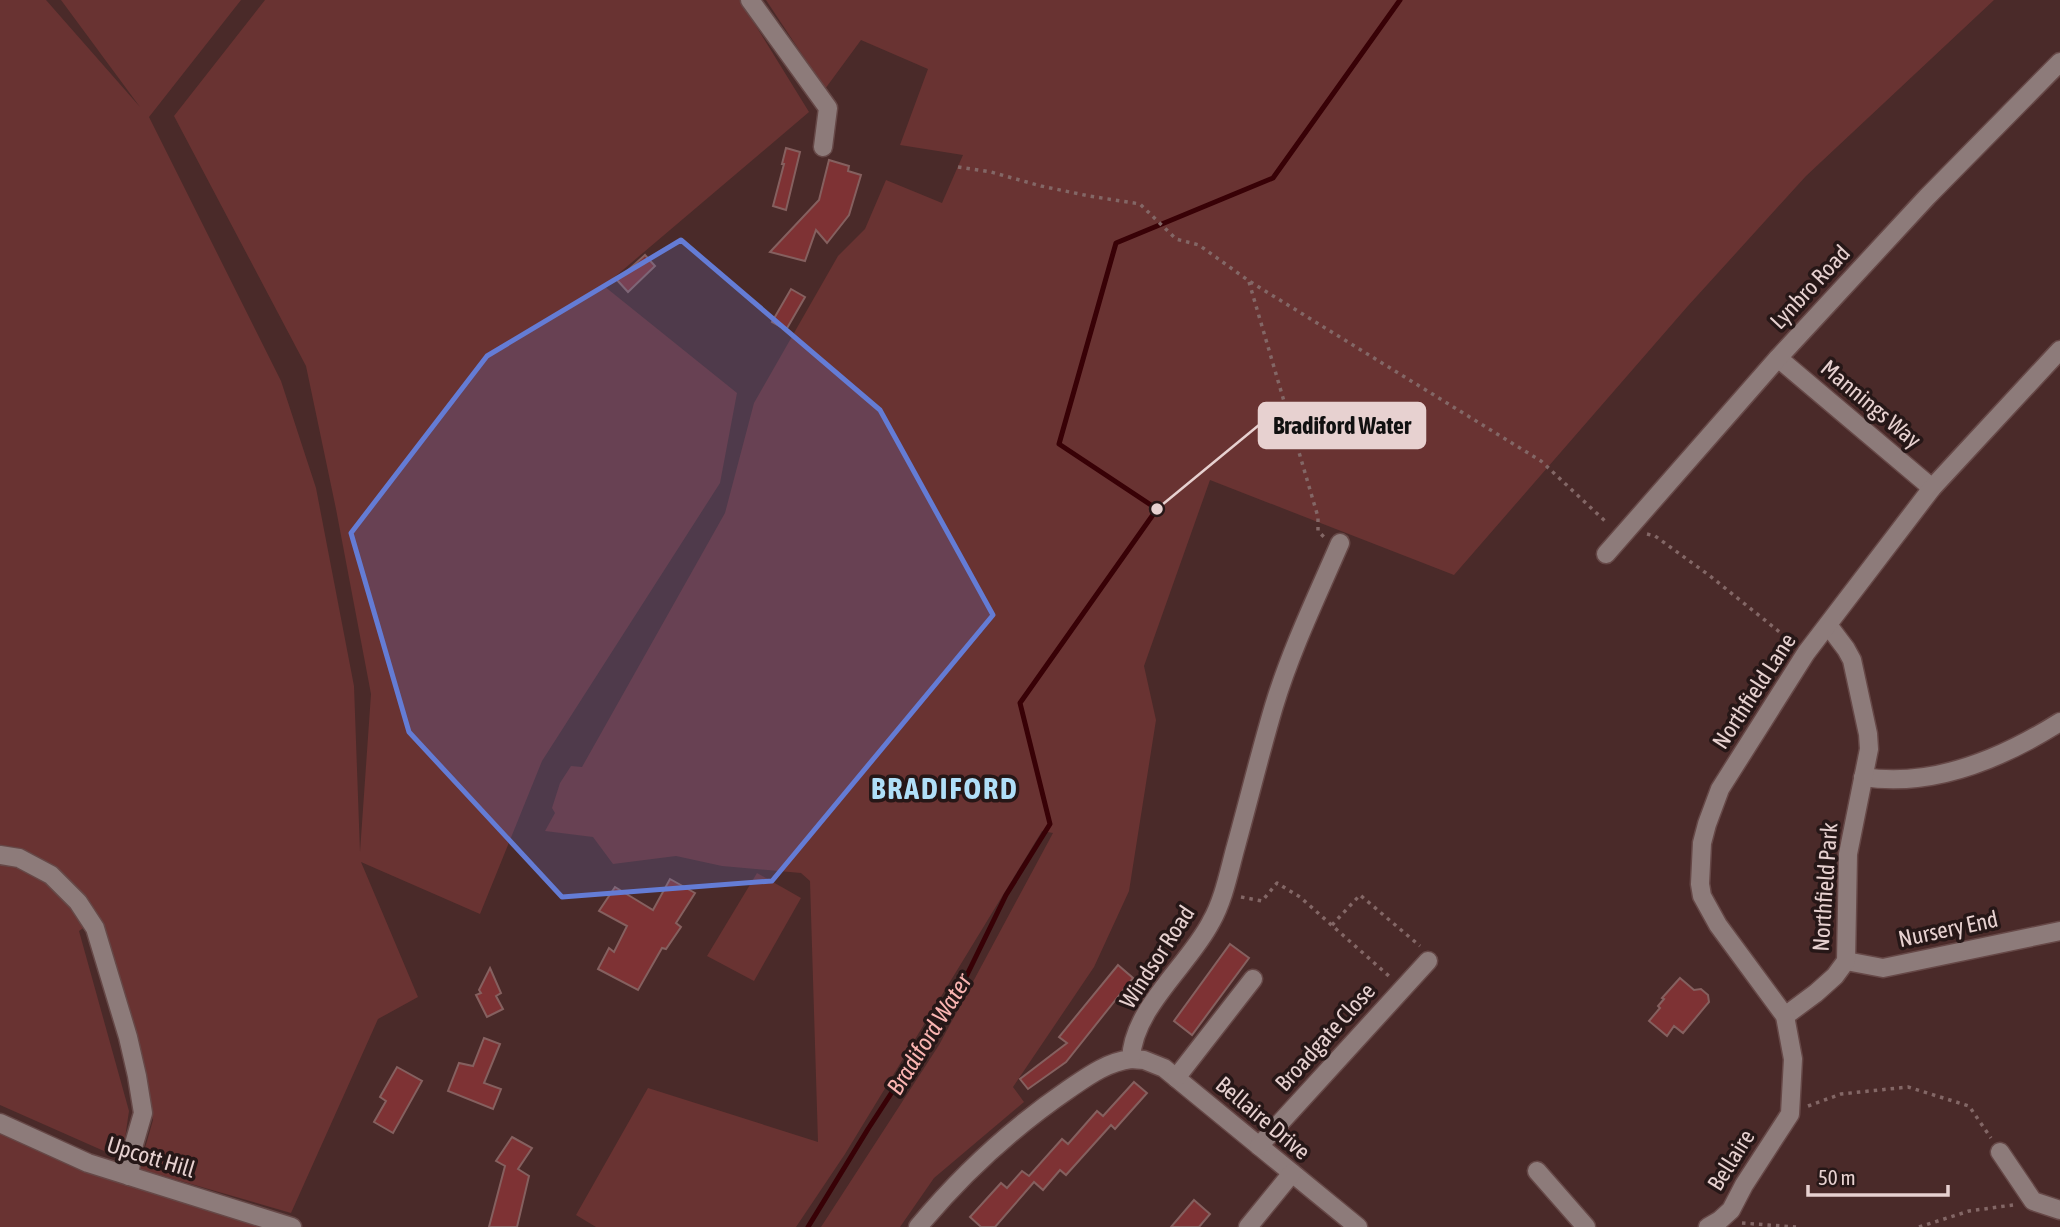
<svg xmlns="http://www.w3.org/2000/svg" width="2060" height="1227" viewBox="0 0 2060 1227" font-family="'Asap Condensed',sans-serif">
<rect width="100%" height="100%" fill="#4a2a29"/>
<g fill="#693332">
<polygon points="0,0 46,0 140,107 61,0 241,0 149,117 281,381 316,488 354,686 360,852 371,694 336,509 306,366 174,116 265,0 740,0 809,112 604,286 737,393 720,483 542,761 480,914 361,862 418,997 378,1019 291,1213 139,1169 153,1120 97,918 79,931 129,1111 122,1159 0,1105"/>
<polygon points="766,0 1994,0 1806,176 1687,307 1454,575 1210,480 1144,666 1156,720 1129,891 1094,967 1013,1087 1024,1102 934,1178 900,1227 821,1227 939,1045 1053,833 1042,831 845,1154 796,1227 596,1227 576,1215 648,1088 818,1142 810,881 801,873 722,866 676,856 613,864 593,837 545,831 555,813 552,808 560,783 571,766 582,767 725,513 754,403 838,256 865,229 886,180 942,203 963,155 900,145 928,69 861,40 825,89"/>
<polygon points="757,873 801,898 754,981 707,956"/>
<polygon points="0,1133 91,1171 262,1227 0,1227"/>
</g>
<g fill="none" stroke-linecap="round" stroke-linejoin="round">
<polyline stroke="#380106" stroke-width="5" points="808,1227 868,1129 963,983 1006,895 1050,824 1020,703 1157,509 1059,444 1116,243 1273,178 1400,0"/>
</g>
<g fill="#7e3234" stroke="#85605f" stroke-width="2">
<polygon points="786,148 800,152 786,210 773,206 784,164 782,164"/>
<polygon points="829,160 849,166 848,171 861,175 849,215 827,243 816,230 805,261 770,252 819,200"/>
<polygon points="645,255 655,266 628,292 617,280"/>
<polygon points="791,289 805,297 786,330 772,322"/>
<polygon points="670,879 695,893 676,923 681,927 666,949 662,948 638,990 598,969 609,948 614,952 627,926 599,911 615,887 653,910"/>
<polygon points="1230,944 1249,958 1192,1035 1174,1021"/>
<polygon points="1118,965 1133,978 1066,1062 1028,1089 1020,1079 1067,1043 1059,1037"/>
<polygon points="490,968 501,993 496,996 503,1009 487,1017 476,995 481,993 479,990"/>
<polygon points="1680,978 1694,990 1701,989 1708,995 1709,1002 1683,1033 1674,1026 1667,1036 1649,1021 1660,1008 1658,1006 1664,999 1662,998"/>
<polygon points="484,1038 500,1044 484,1083 501,1089 493,1109 448,1091 459,1063 473,1066"/>
<polygon points="397,1067 422,1081 393,1133 374,1122 386,1101 380,1097"/>
<polygon points="1134,1082 1147,1093 1115,1129 1111,1125 1066,1175 1060,1170 1043,1190 1034,1182 995,1227 981,1227 970,1217 1001,1183 1007,1188 1022,1171 1029,1176 1062,1139 1068,1144 1097,1111 1103,1116"/>
<polygon points="512,1137 532,1148 518,1169 529,1176 517,1227 489,1227 505,1166 496,1161"/>
<polygon points="1194,1200 1210,1214 1199,1227 1171,1227"/>
</g>
<g fill="none" stroke-linecap="round" stroke-linejoin="round">
<defs>
<g id="minor">
<polyline points="750,0 828,108 823,147"/>
<polyline points="1778,358 1932,488"/>
<polyline points="1606,554 1778,358 1927,197 2060,62"/>
<path d="M1863,777C1932,788 2003,758 2060,722"/>
<polyline points="0,855 19,858 51,875 78,902 95,928 128,1037 137,1076 143,1113 134,1144 129,1176"/>
<polyline points="1846,961 1883,968 2060,931"/>
<polyline points="1785,1016 1816,993 1835,976 1846,961 1848,854 1869,749 1868,734 1852,660 1846,649 1828,625"/>
<polyline points="1131,1059 1144,1060 1164,1068 1358,1227"/>
<polyline points="1176,1078 1253,979"/>
<polyline points="0,1123 88,1163 292,1227"/>
<polyline points="1259,1146 1428,961"/>
<polyline points="2000,1152 2033,1201 2060,1210"/>
<polyline points="1537,1171 1586,1227"/>
<path d="M918,1227C962,1174 1012,1128 1069,1089C1088,1076 1107,1062 1131,1059C1133,1008 1189,965 1211,922C1224,899 1229,871 1236,846C1249,799 1260,753 1274,706C1291,650 1317,596 1340,543"/>
<polyline points="1248,1227 1292,1173"/>
<polyline points="1708,1227 1720,1220 1731,1210 1744,1185 1790,1114 1793,1059 1785,1016 1718,925 1702,896 1700,884 1702,843 1707,824 1720,789 1806,653 1932,488 2060,350"/>
</g>
</defs>
<use href="#minor" stroke="#664847" stroke-width="21"/>
<g stroke="#836766" stroke-width="3.5" stroke-dasharray="3.5 5" stroke-linecap="butt">
<polyline points="958,167 991,172 1041,186 1089,196 1140,204 1176,239 1199,245 1249,281 1541,461 1605,521 1609,522"/>
<polyline points="1249,282 1318,517 1318,531 1325,538"/>
<polyline points="1647,534 1655,536 1710,576 1792,642"/>
<polyline points="1241,897 1262,901 1277,883 1300,897 1390,977"/>
<polyline points="1332,925 1360,895 1420,946"/>
<polyline points="1808,1106 1841,1094 1908,1087 1969,1106 1991,1138"/>
<polyline points="1742,1223 1796,1227"/>
<polyline points="1919,1227 1969,1211 2013,1205"/>
</g>
<use href="#minor" stroke="#8d7b7a" stroke-width="18"/>
</g>
<path fill="#647cd5" fill-opacity="0.2" stroke="#647cd5" stroke-width="5" stroke-linejoin="round" d="M681,240L880,410L993,615L772,881L562,897L409,732L351,533L487,356Z"/>
<g text-anchor="middle" dominant-baseline="central" stroke-width="7" stroke-linejoin="round" paint-order="stroke">
<g font-size="23" fill="#e7d1d0" stroke="#261717">
<text transform="translate(1810 287) rotate(-47)">Lynbro Road</text>
<text transform="translate(1871 404) rotate(40)">Mannings Way</text>
<text transform="translate(1754 691) rotate(-57)">Northfield Lane</text>
<text transform="translate(1825 887) rotate(-86)">Northfield Park</text>
<text transform="translate(1948 929) rotate(-12)">Nursery End</text>
<text transform="translate(1157 957) rotate(-57)">Windsor Road</text>
<text transform="translate(1325 1037) rotate(-48)">Broadgate Close</text>
<text transform="translate(1263 1118) rotate(40)">Bellaire Drive</text>
<text transform="translate(151 1157) rotate(17)">Upcott Hill</text>
<text transform="translate(1731 1160) rotate(-58)">Bellaire</text>
</g>
<g font-size="24" font-style="italic" fill="#fbb5b2" stroke="#261717">
<text transform="translate(929 1034) rotate(-58)">Bradiford Water</text>
</g>
<g font-size="30" font-weight="bold" letter-spacing="2" fill="#b0dff8" stroke="#261717">
<text x="945" y="788">BRADIFORD</text>
</g>
</g>
<path fill="none" stroke="#e7d1d0" stroke-width="2.5" d="M1157 509L1259 425"/>
<circle fill="#e7d1d0" stroke="#261717" stroke-width="2.5" cx="1157" cy="509" r="7"/>
<rect fill="#e7d1d0" stroke="#e7d1d0" stroke-width="2.5" x="1259" y="403" width="166" height="45" rx="7"/>
<g font-size="24" text-anchor="middle" font-weight="bold" fill="#111">
<text x="1342" y="434">Bradiford Water</text>
</g>
<path d="M1808 1185v10h140v-10" fill="none" stroke="#e7d1d0" stroke-width="3.5"/>
<text x="1818" y="1185" font-size="21" fill="#e7d1d0" stroke="#261717" stroke-width="5" paint-order="stroke">50 m</text>
</svg>
